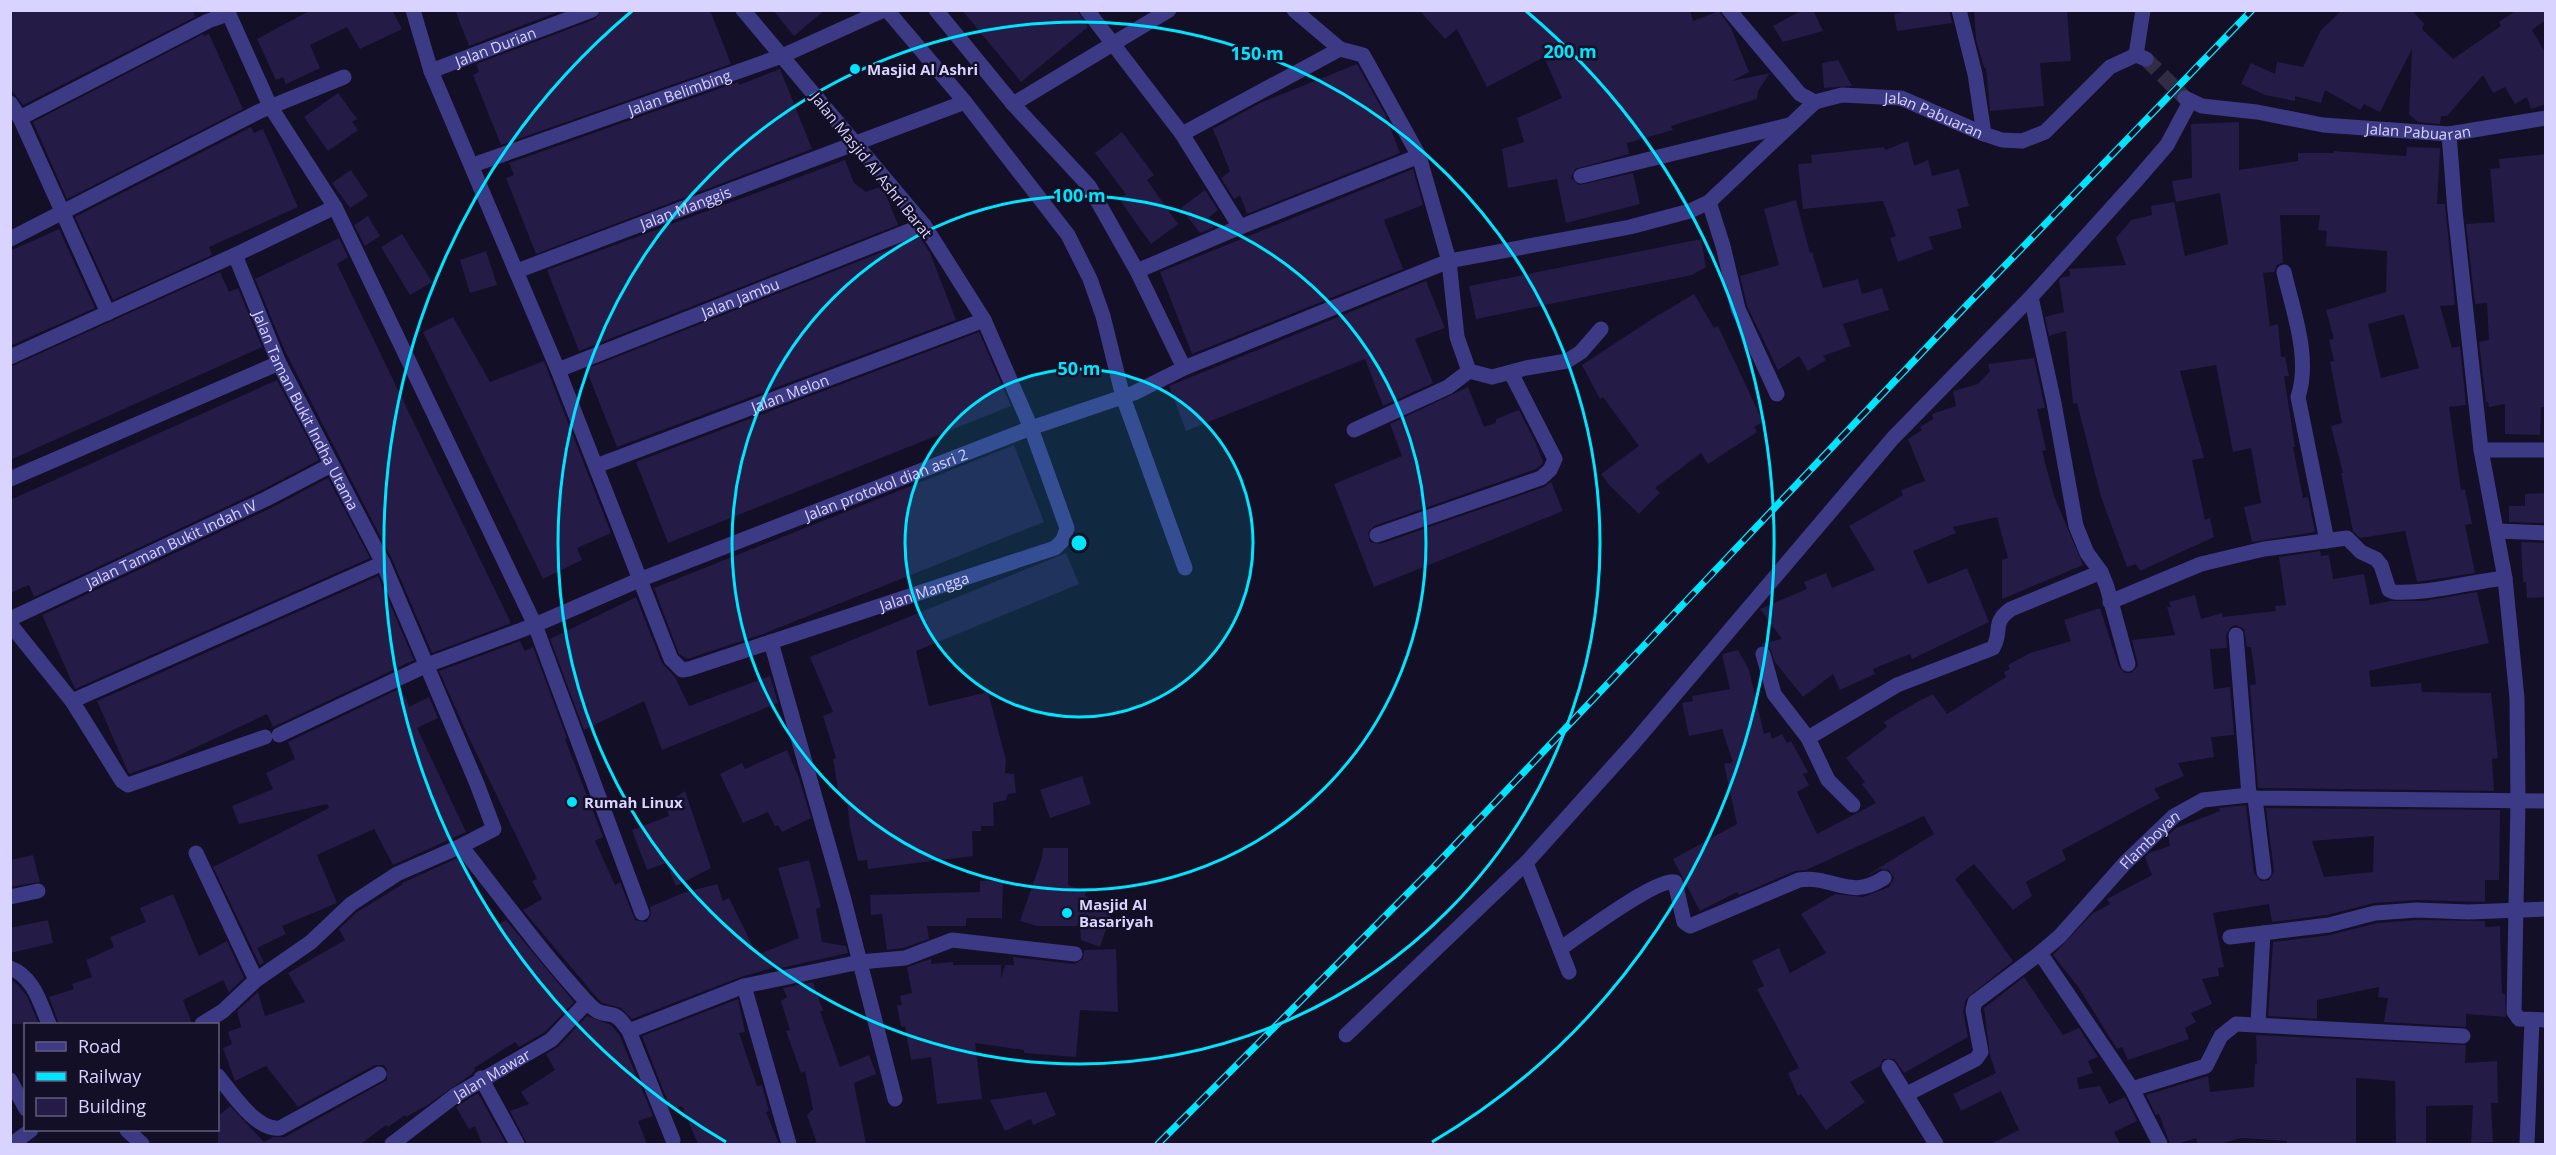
<svg xmlns="http://www.w3.org/2000/svg" width="2556" height="1155" viewBox="0 0 2556 1155" font-family="'Open Sans',sans-serif">
<rect width="100%" height="100%" fill="#130f26"/>
<g fill="#241b47" fill-rule="evenodd">
<polygon points="10,10 193,10 195,17 23,105 10,88"/>
<polygon points="311,10 392,10 402,29 360,49 347,27 310,45 320,68 286,84 283,77 276,80 257,39"/>
<polygon points="455,10 563,10 469,46"/>
<polygon points="602,10 710,10 731,64 501,145 473,75 479,72 476,64 595,19"/>
<polygon points="773,10 825,10 794,36"/>
<polygon points="962,10 1077,10 1088,27 1021,82"/>
<polygon points="1419,10 1690,10 1693,21 1719,11 1731,28 1749,72 1732,81 1770,73 1758,91 1757,99 1671,126 1673,130 1627,143 1629,154 1575,169 1571,178 1579,185 1633,173 1640,204 1566,223 1557,179 1508,188 1502,149 1524,142 1517,118 1562,98 1544,57 1487,87 1457,29 1445,39"/>
<polygon points="1802,10 1813,10 1823,31 1783,42 1773,26"/>
<polygon points="1914,10 1949,10 1952,23 1897,31 1894,14"/>
<polygon points="1974,10 2067,10 2071,61 2040,63 2044,106 1990,111 1986,68 1984,68 1976,39"/>
<polygon points="2342,10 2412,10 2424,24 2422,29 2453,59 2501,26 2499,22 2517,10 2546,10 2546,20 2532,30 2546,54 2546,104 2531,109 2527,97 2515,104 2505,87 2493,93 2483,75 2447,116 2441,116 2440,124 2418,122 2409,114 2412,49 2380,112 2364,104 2360,110 2325,90 2321,103 2295,96 2295,101 2265,95 2241,84 2251,63 2275,74 2277,62 2303,67 2321,30"/>
<polygon points="203,34 204,36 209,34 243,109 67,199 33,122"/>
<polygon points="1838,60 1852,86 1824,88 1822,63"/>
<polygon points="1357,64 1385,114 1400,153 1247,214 1240,195 1234,199 1221,178 1230,171 1213,129 1260,103"/>
<polygon points="780,69 812,149 536,254 506,178 514,175 509,163 738,82 739,85"/>
<polygon points="338,93 357,119 352,122 358,130 328,151 304,117"/>
<path d="M2239,122V170L2298,161V153H2334V151L2406,156L2407,147L2440,148L2437,204H2445L2455,305L2440,306L2452,348L2460,346L2466,405L2449,407L2461,490L2465,489L2472,524L2465,525L2475,573L2417,582L2405,531L2360,538L2353,531L2341,473H2343L2331,426L2342,423L2330,362L2334,361L2329,340L2334,339L2326,310L2386,292L2387,251L2326,246L2327,231L2318,230L2320,215H2280L2283,262L2277,265L2274,272L2263,273L2270,326L2278,324L2281,357H2285L2289,376H2284L2295,447H2293L2303,498L2308,497L2315,532L2252,542L2244,507L2261,503L2251,448L2233,452L2216,365L2180,371L2204,458L2192,460L2205,520L2210,518L2214,537L2140,571L2136,564L2127,567L2101,497L2077,403L2073,404L2066,331L2049,336L2045,317L2064,312L2059,280L2062,277L2070,276L2069,269L2126,265L2116,238L2131,220L2152,215L2151,206L2174,202L2185,256L2228,244L2220,193L2176,202L2172,181L2192,178L2191,124ZM2404,314L2419,368L2381,378L2368,324Z"/>
<polygon points="251,127 254,133 263,129 298,207 209,247 212,255 113,300 75,217"/>
<polygon points="1122,132 1154,175 1147,180 1178,224 1151,244 1119,199 1126,194 1095,153"/>
<polygon points="1908,141 1914,166 1928,160 1932,176 1959,169 1969,206 1957,209 1962,228 1929,237 1933,249 1898,262 1890,238 1896,236 1883,201 1803,209 1798,164 1812,163 1811,155 1884,147 1885,150"/>
<polygon points="2546,154 2546,407 2541,407 2540,435 2505,434 2505,404 2489,407 2488,402 2486,402 2479,342 2489,340 2487,303 2475,304 2466,224 2495,222 2490,169 2500,168 2499,159"/>
<polygon points="845,160 854,183 866,192 879,187 886,195 898,225 579,351 547,270"/>
<polygon points="1413,169 1423,205 1384,220 1403,269 1192,354 1160,272"/>
<polygon points="351,170 368,196 350,208 332,183"/>
<polygon points="1205,190 1218,210 1209,217 1213,228 1200,233 1181,208"/>
<polygon points="1796,200 1810,253 1812,252 1823,288 1858,279 1862,294 1882,288 1889,310 1843,324 1851,346 1823,356 1826,360 1808,371 1799,356 1778,370 1747,306 1740,276 1779,265 1764,209"/>
<polygon points="368,216 380,236 365,246 354,225"/>
<polygon points="59,229 95,308 10,346 10,251"/>
<polygon points="402,234 432,282 410,295 381,247"/>
<polygon points="920,237 930,253 956,320 617,447 586,369"/>
<polygon points="339,238 348,257 337,264 511,623 432,653 392,559 285,351 255,279"/>
<polygon points="1701,239 1706,267 1692,275 1476,319 1469,286"/>
<polygon points="486,251 497,285 470,293 460,260"/>
<polygon points="220,272 229,292 238,288 262,347 10,460 10,367"/>
<polygon points="1426,281 1445,328 1415,339 1433,383 1383,406 1365,359 1186,431 1169,386"/>
<polygon points="1694,294 1714,328 1718,326 1763,422 1754,427 1757,432 1708,464 1701,453 1655,488 1660,493 1639,514 1609,485 1601,474 1639,446 1603,397 1600,399 1582,365 1652,319"/>
<polygon points="453,317 490,382 544,361 611,533 577,548 582,560 543,579 423,332"/>
<polygon points="979,332 1011,406 668,543 636,462"/>
<polygon points="2034,358 2045,408 2037,409 2046,450 2042,451 2054,496 2083,565 2002,599 2002,560 2008,558 1997,517 1953,527 1956,533 1913,551 1928,584 1967,568 1989,622 1912,659 1910,654 1873,669 1875,674 1840,690 1833,674 1803,697 1775,662 1770,648 1761,644 1782,639 1760,609 1807,589 1804,582 1826,573 1832,588 1875,570 1849,526 1903,495 1901,490 1925,481 1908,439 1922,430 1920,427 1933,419 1932,414 1956,406 1953,391 1978,384 1990,371 1988,364"/>
<polygon points="277,380 319,460 262,490 34,597 29,585 10,593 10,500"/>
<polygon points="1468,387 1484,427 1496,423 1496,419 1519,410 1536,444 1543,461 1542,464 1536,469 1374,526 1368,533 1370,542 1380,544 1544,487 1551,482 1563,511 1374,587 1334,484 1402,456 1390,424"/>
<polygon points="1014,445 1044,522 763,634 687,659 679,654 654,588"/>
<polygon points="328,478 370,558 75,689 42,615 271,508"/>
<polygon points="2546,493 2546,523 2509,522 2509,506 2525,506 2525,494"/>
<polygon points="2521,542 2546,543 2546,597 2527,598 2526,582 2523,582"/>
<polygon points="2320,551 2321,556 2329,555 2333,579 2364,574 2370,605 2390,601 2423,601 2477,592 2489,643 2369,671 2371,687 2421,683 2422,692 2491,693 2498,758 2492,759 2494,791 2258,788 2250,685 2256,684 2251,647 2247,647 2244,629 2236,625 2231,627 2226,635 2227,648 2210,649 2214,689 2230,687 2234,735 2211,737 2214,757 2178,763 2184,776 2154,789 2160,798 2062,850 2066,860 2026,882 2032,896 2013,910 1974,864 1955,879 2013,961 1966,999 1963,1011 1968,1037 1904,1073 1894,1059 1883,1059 1880,1066 1850,1082 1865,1102 1826,1130 1801,1094 1798,1096 1788,1073 1799,1068 1757,989 1764,986 1752,961 1779,948 1790,973 1826,953 1801,914 1835,894 1863,897 1889,887 1894,878 1889,870 1880,869 1864,877 1934,834 1924,816 1806,870 1795,871 1739,895 1737,892 1700,911 1673,859 1737,824 1724,764 1733,762 1722,729 1689,736 1682,703 1693,701 1692,696 1730,689 1722,654 1738,650 1749,670 1764,734 1770,732 1772,739 1782,734 1787,743 1791,741 1808,772 1803,774 1809,785 1797,792 1817,834 1876,803 1862,784 1865,782 1846,758 1887,727 1884,722 1919,701 1933,694 1947,714 2006,677 2004,672 2010,669 2008,665 2030,653 2071,641 2064,620 2100,608 2119,667 2125,673 2131,673 2138,666 2132,640 2175,635 2167,607 2171,607 2169,602 2195,595 2201,619 2222,613 2223,617 2276,611 2275,606 2286,605 2279,557"/>
<polygon points="1066,553 1079,584 916,651 929,706 988,692 1006,760 1005,773 1014,774 1016,793 1008,794 1006,800 993,803 994,826 981,826 981,831 972,831 973,856 868,869 867,860 858,861 850,827 847,800 845,800 843,792 839,795 833,759 836,758 823,716 833,712 810,657"/>
<polygon points="378,576 414,660 273,727 267,714 171,759 129,774 97,701"/>
<polygon points="636,597 662,663 675,677 689,706 770,676 778,703 662,750 644,701 584,730 550,639"/>
<polygon points="520,641 525,651 533,647 567,738 565,739 603,837 595,841 615,885 620,882 635,920 646,922 651,915 650,907 683,893 717,884 723,901 729,898 757,955 799,938 778,868 809,860 821,907 816,909 822,942 846,946 848,953 776,969 775,967 741,977 632,1019 621,1008 602,1003 597,998 523,910 542,899 532,881 537,879 468,736 439,671"/>
<polygon points="401,688 409,707 429,697 438,718 417,728 466,832 393,865 374,829 317,855 337,903 282,926 286,934 257,948 264,962 260,965 213,867 329,808 327,804 239,824 232,806 273,789 266,773 295,759 288,742"/>
<polygon points="787,750 799,778 811,818 782,832 778,825 775,826 768,812 743,823 720,774 742,763 745,769"/>
<polygon points="1082,776 1091,804 1050,818 1040,790"/>
<polygon points="685,791 711,868 676,886 666,863 647,870 632,830 669,816 666,804"/>
<path d="M2246,805L2254,873L2261,881L2269,880L2274,871L2266,808L2500,810L2499,880H2485V902L2417,900L2374,903L2327,915L2272,922L2269,904L2213,913L2224,967L2218,968L2219,976L2202,979L2212,1004L2191,1013L2196,1022L2185,1028L2189,1039L2128,1060L2122,1047L2117,1049L2079,988L2053,955L2093,913L2110,904L2107,899L2152,875L2145,857L2149,853L2170,846L2168,835L2176,828L2220,811L2219,808ZM2374,836L2373,872L2324,877L2312,841Z"/>
<polygon points="1043,848 1068,848 1068,885 1086,891 1085,896 1114,905 1100,947 1081,940 1080,926 1037,926 1020,921 1042,858"/>
<polygon points="33,855 40,882 10,887 10,860"/>
<polygon points="458,858 467,870 497,925 506,920 574,1002 545,1032 519,1047 515,1042 474,1068 475,1070 472,1074 426,1106 406,1117 405,1115 388,1127 386,1125 361,1144 218,1144 218,1116 230,1106 264,1142 273,1137 285,1137 387,1080 387,1069 384,1065 375,1065 298,1107 266,1066 235,1081 223,1048 232,1044 228,1032 241,1027 237,1011 258,992 265,1016 305,1002 288,973 345,940 339,929 357,912 403,884 402,883"/>
<polygon points="1003,880 1002,918 966,918 966,926 927,926 929,939 903,948 887,950 882,914 871,915 870,895 980,892 980,881"/>
<polygon points="173,894 199,956 227,941 244,978 229,992 223,980 183,1000 192,1024 59,1024 49,997 74,989 72,984 92,977 86,960 114,947 110,937 146,922 140,908"/>
<polygon points="48,920 53,943 10,953 10,928"/>
<polygon points="2417,920 2485,921 2485,927 2500,926 2502,994 2505,994 2506,1017 2466,1014 2466,1027 2384,1022 2388,998 2378,997 2379,987 2317,1000 2317,1019 2268,1016 2273,942 2330,935 2377,923"/>
<polygon points="1116,949 1118,1012 1080,1010 1076,1057 1024,1053 1024,1050 975,1043 982,1099 937,1104 931,1057 911,1060 905,1026 901,1027 897,1005 902,1005 900,996 912,993 907,967 931,959 931,964 953,962 953,965 1001,965 1001,979 1005,965 1014,965 1013,957 1074,964 1083,959 1084,950"/>
<polygon points="2024,977 2063,1035 2079,1028 2098,1057 2088,1061 2093,1073 2077,1078 2079,1089 2100,1086 2109,1104 2125,1097 2137,1121 2114,1132 2120,1144 1991,1144 2019,1130 2001,1091 1961,1111 1953,1094 1996,1073 1990,1056 1984,1008"/>
<polygon points="10,979 18,985 27,996 39,1024 10,1024"/>
<polygon points="813,982 823,1011 820,1011 840,1067 869,1055 876,1074 854,1083 866,1144 817,1144 807,1115 813,1109 805,1071 801,1073 786,1031 790,1030 781,1001 787,997 783,988"/>
<polygon points="738,999 745,1032 739,1033 757,1086 762,1085 769,1111 766,1112 779,1144 698,1144 682,1106 671,1110 642,1036"/>
<polygon points="587,1016 611,1025 620,1036 653,1116 638,1121 647,1144 527,1144 510,1111 529,1104 521,1092 555,1070 546,1054 558,1047"/>
<polygon points="2256,1035 2466,1045 2465,1063 2497,1061 2498,1103 2491,1103 2493,1142 2471,1143 2473,1105 2426,1106 2426,1144 2396,1144 2395,1081 2356,1078 2356,1144 2287,1144 2287,1141 2241,1138 2220,1144 2198,1144 2196,1138 2178,1144 2170,1144 2159,1114 2156,1115 2146,1095 2208,1076 2210,1092 2254,1087 2255,1064 2257,1064"/>
<polygon points="1046,1092 1056,1115 1033,1125 1031,1119 1005,1131 990,1100"/>
<polygon points="478,1093 506,1144 482,1144 475,1126 469,1129 456,1107"/>
</g>
<g fill="none" stroke-linecap="round" stroke-linejoin="round">
<polyline stroke="#312d47" stroke-width="15" stroke-dasharray="15 8" stroke-linecap="butt" points="2146,59 2185,98"/>
<g stroke="#3d3a85" stroke-width="15">
<polyline points="227,10 270,106 335,207 535,625 642,913"/>
<path id="s1" d="M413,10L431,71L558,370L671,659L682,670L689,669L1055,548L1063,540L1067,528L1031,428L984,320L924,225L743,10"/>
<polyline points="887,10 965,102 1068,235 1090,279 1103,316 1123,397 1185,568"/>
<polyline points="936,10 1013,104 1089,186 1137,271 1184,368"/>
<polyline points="1087,10 1182,134 1240,227"/>
<polyline points="1294,10 1340,49 1363,55 1419,156 1449,261 1457,337 1469,371"/>
<path id="s2" d="M1729,10L1800,94L1815,102L1842,95L1901,98L1984,134L2002,140L2022,141L2045,132L2110,67L2136,55L2146,59"/>
<polyline points="1959,10 1975,74 1984,134"/>
<polyline points="2136,55 2143,10"/>
<path id="s3" d="M431,71L592,10"/>
<path id="s4" d="M2185,98L2202,106L2257,112L2323,125L2449,134L2546,118"/>
<polyline points="10,103 20,118 108,313"/>
<polyline points="1013,104 1169,10"/>
<polyline points="20,118 208,21 228,14"/>
<polyline points="1182,134 1340,49"/>
<polyline points="2449,134 2455,211 2481,450 2505,578 2517,698 2518,801 2514,1012 2519,1019 2546,1020"/>
<path id="s5" d="M473,165L782,56L884,10"/>
<polyline points="1581,176 1789,125"/>
<polyline points="1709,202 1723,246 1738,309 1777,394"/>
<polyline points="10,239 260,111 344,77"/>
<path id="s6" d="M235,255L279,363L383,563L477,784L494,829L461,846"/>
<path id="s7" d="M517,271L965,102"/>
<polyline points="1137,271 1240,227 1419,156"/>
<path d="M2284,272C2293,311 2311,358 2298,397L2327,541"/>
<polyline points="2031,297 2054,403 2076,526 2087,553 2101,572 2107,587 2128,664"/>
<polyline points="10,357 235,255 335,207"/>
<path id="s8" d="M558,370L924,225"/>
<polyline points="1469,371 1492,377 1526,368 1567,361 1581,352 1601,329"/>
<polyline points="1354,430 1448,387 1469,371"/>
<polyline points="2481,450 2546,450"/>
<path id="s9" d="M596,466L984,320"/>
<polyline points="10,479 279,363"/>
<polyline points="2497,531 2546,533"/>
<polyline points="1377,535 1541,478 1550,470 1555,459 1511,373"/>
<path d="M2110,602L2201,564L2264,549L2347,538L2361,552L2376,559L2381,565L2389,590L2394,592C2431,594 2468,582 2505,578"/>
<path id="s10" d="M10,619L266,499L331,465"/>
<polyline points="10,624 72,701 122,781 128,785 265,737"/>
<polyline points="2236,635 2249,795"/>
<polyline points="771,642 844,900 895,1099"/>
<polyline points="1763,654 1774,694 1808,738 1828,780 1853,805"/>
<polyline points="72,701 383,563"/>
<path id="s11" d="M279,735L427,665L535,625L639,580L1031,428L1134,393L1184,368L1449,261L1630,227L1690,211L1709,202L1815,102"/>
<path d="M1808,738L1897,685L1993,648C2003,631 1991,623 2011,609L2101,572"/>
<polyline points="2255,798 2264,872"/>
<polyline points="196,853 256,980"/>
<polyline points="1526,863 1569,972"/>
<polyline points="10,897 38,891"/>
<polyline points="2230,937 2329,925 2375,913 2417,910 2468,912 2546,909"/>
<path d="M1560,949C1579,936 1656,878 1675,882L1684,922L1690,926L1799,880C1834,875 1849,901 1884,878"/>
<path d="M10,968C34,977 40,1003 49,1024"/>
<polyline points="744,986 789,1144"/>
<path d="M202,1024L223,1011L256,980L311,942L351,904L397,874L461,846C502,898 541,952 586,1001C597,1013 598,1012 613,1015C620,1017 625,1026 629,1031L673,1140"/>
<polyline points="2258,1024 2263,933"/>
<polyline points="629,1031 744,986 860,962 905,958 952,940 1075,954"/>
<polyline points="1346,1035 1526,863 1633,744 1893,438 2031,297 2135,182 2167,145 2190,102"/>
<polyline points="1889,1067 1936,1144"/>
<path d="M218,1076C232,1093 256,1131 280,1128L379,1074"/>
<polyline points="481,1078 517,1144"/>
<polyline points="10,1080 26,1109"/>
<polyline points="2132,1089 2206,1066 2221,1036 2236,1024 2463,1036"/>
<polyline points="1907,1094 1976,1059 1981,1052 1973,1010 1975,1002 2040,953"/>
<polyline points="127,1130 142,1144"/>
<polyline points="12,1144 31,1130"/>
<path id="s12" d="M392,1144L456,1095L551,1040L587,1002"/>
<path id="s13" d="M2160,1144L2132,1089L2040,953L2060,936L2126,862L2174,816L2203,800L2249,795L2255,798L2546,801"/>
<polyline points="2527,1144 2532,1020"/>
</g>
<defs>
<polyline id="rail" points="1158,1144 1433,868 1965,307 2252,10"/>
</defs>
<use href="#rail" stroke="#00e5ff" stroke-width="7"/>
<use href="#rail" stroke="#130f26" stroke-width="4.5" stroke-dasharray="14" stroke-linecap="butt"/>
</g>
<circle cx="1079" cy="543" r="174" fill="#00e5ff" fill-opacity=".12"/>
<g fill="none" stroke="#00e5ff" stroke-width="3">
<circle cx="1079" cy="543" r="174"/>
<circle cx="1079" cy="543" r="347"/>
<circle cx="1079" cy="543" r="521"/>
<path d="M726 1142A695 695 0 0 1 632 11M1526 11A695 695 0 0 1 1432 1142"/>
</g>
<g fill="#00e5ff" stroke="#130f26" stroke-width="2">
<circle cx="855" cy="69" r="6"/>
<circle cx="572" cy="802" r="6"/>
<circle cx="1067" cy="913" r="6"/>
</g>
<g text-anchor="middle" dominant-baseline="central" stroke-width="5" stroke-linejoin="round" paint-order="stroke">
<g font-size="15" fill="#d9d4ff" stroke="#130f26">
<text stroke="none"><textPath href="#s3" startOffset="69">Jalan Durian</textPath></text>
<text stroke="none"><textPath href="#s5" startOffset="219">Jalan Belimbing</textPath></text>
<text stroke="none"><textPath href="#s2" startOffset="250">Jalan Pabuaran</textPath></text>
<text stroke="none"><textPath href="#s4" startOffset="237">Jalan Pabuaran</textPath></text>
<text transform="translate(872 165) rotate(51)">Jalan Masjid Al Ashri Barat</text>
<text stroke="none"><textPath href="#s7" startOffset="180">Jalan Manggis</textPath></text>
<text stroke="none"><textPath href="#s8" startOffset="196">Jalan Jambu</textPath></text>
<text stroke="none"><textPath href="#s9" startOffset="207">Jalan Melon</textPath></text>
<text stroke="none"><textPath href="#s6" startOffset="171">Jalan Taman Bukit Indha Utama</textPath></text>
<text stroke="none"><textPath href="#s11" startOffset="657">Jalan protokol dian asri 2</textPath></text>
<text stroke="none"><textPath href="#s10" startOffset="178">Jalan Taman Bukit Indah IV</textPath></text>
<text stroke="none"><textPath href="#s1" startOffset="969">Jalan Mangga</textPath></text>
<text stroke="none"><textPath href="#s13" startOffset="384">Flamboyan</textPath></text>
<text stroke="none"><textPath href="#s12" startOffset="122">Jalan Mawar</textPath></text>
</g>
<g font-size="15" font-weight="bold" fill="#d9d4ff" stroke="#130f26" text-anchor="start">
<text x="867" y="69">Masjid Al Ashri</text>
<text x="584" y="802">Rumah Linux</text>
<text x="1079" y="904">Masjid Al<tspan x="1079" dy="17">Basariyah</tspan></text>
</g>
</g>
<circle cx="1079" cy="543" r="9" fill="#00e5ff" stroke="#130f26" stroke-width="3"/>
<g font-size="18" text-anchor="middle" font-weight="bold" fill="#00e5ff" stroke="#130f26" stroke-width="5" stroke-linejoin="round" paint-order="stroke">
<text x="1570" y="58">200 m</text>
<text x="1257" y="60">150 m</text>
<text x="1079" y="202">100 m</text>
<text x="1079" y="375">50 m</text>
</g>
<rect width="2556" height="1155" fill="none" stroke="#d9d4ff" stroke-width="24"/>
<rect x="24" y="1023" width="195" height="108" fill="#130f26" stroke="#625e7d" stroke-width="1.5"/>
<rect x="36" y="1042" width="30" height="9" fill="#3d3a85" stroke="#625e7d" stroke-width="1.5"/>
<text x="78" y="1053" font-size="18" fill="#d9d4ff">Road</text>
<rect x="36" y="1072" width="30" height="9" fill="#00e5ff" stroke="#625e7d" stroke-width="1.5"/>
<text x="78" y="1083" font-size="18" fill="#d9d4ff">Railway</text>
<rect x="36" y="1098" width="30" height="18" fill="#241b47" stroke="#625e7d" stroke-width="1.5"/>
<text x="78" y="1113" font-size="18" fill="#d9d4ff">Building</text>
</svg>
